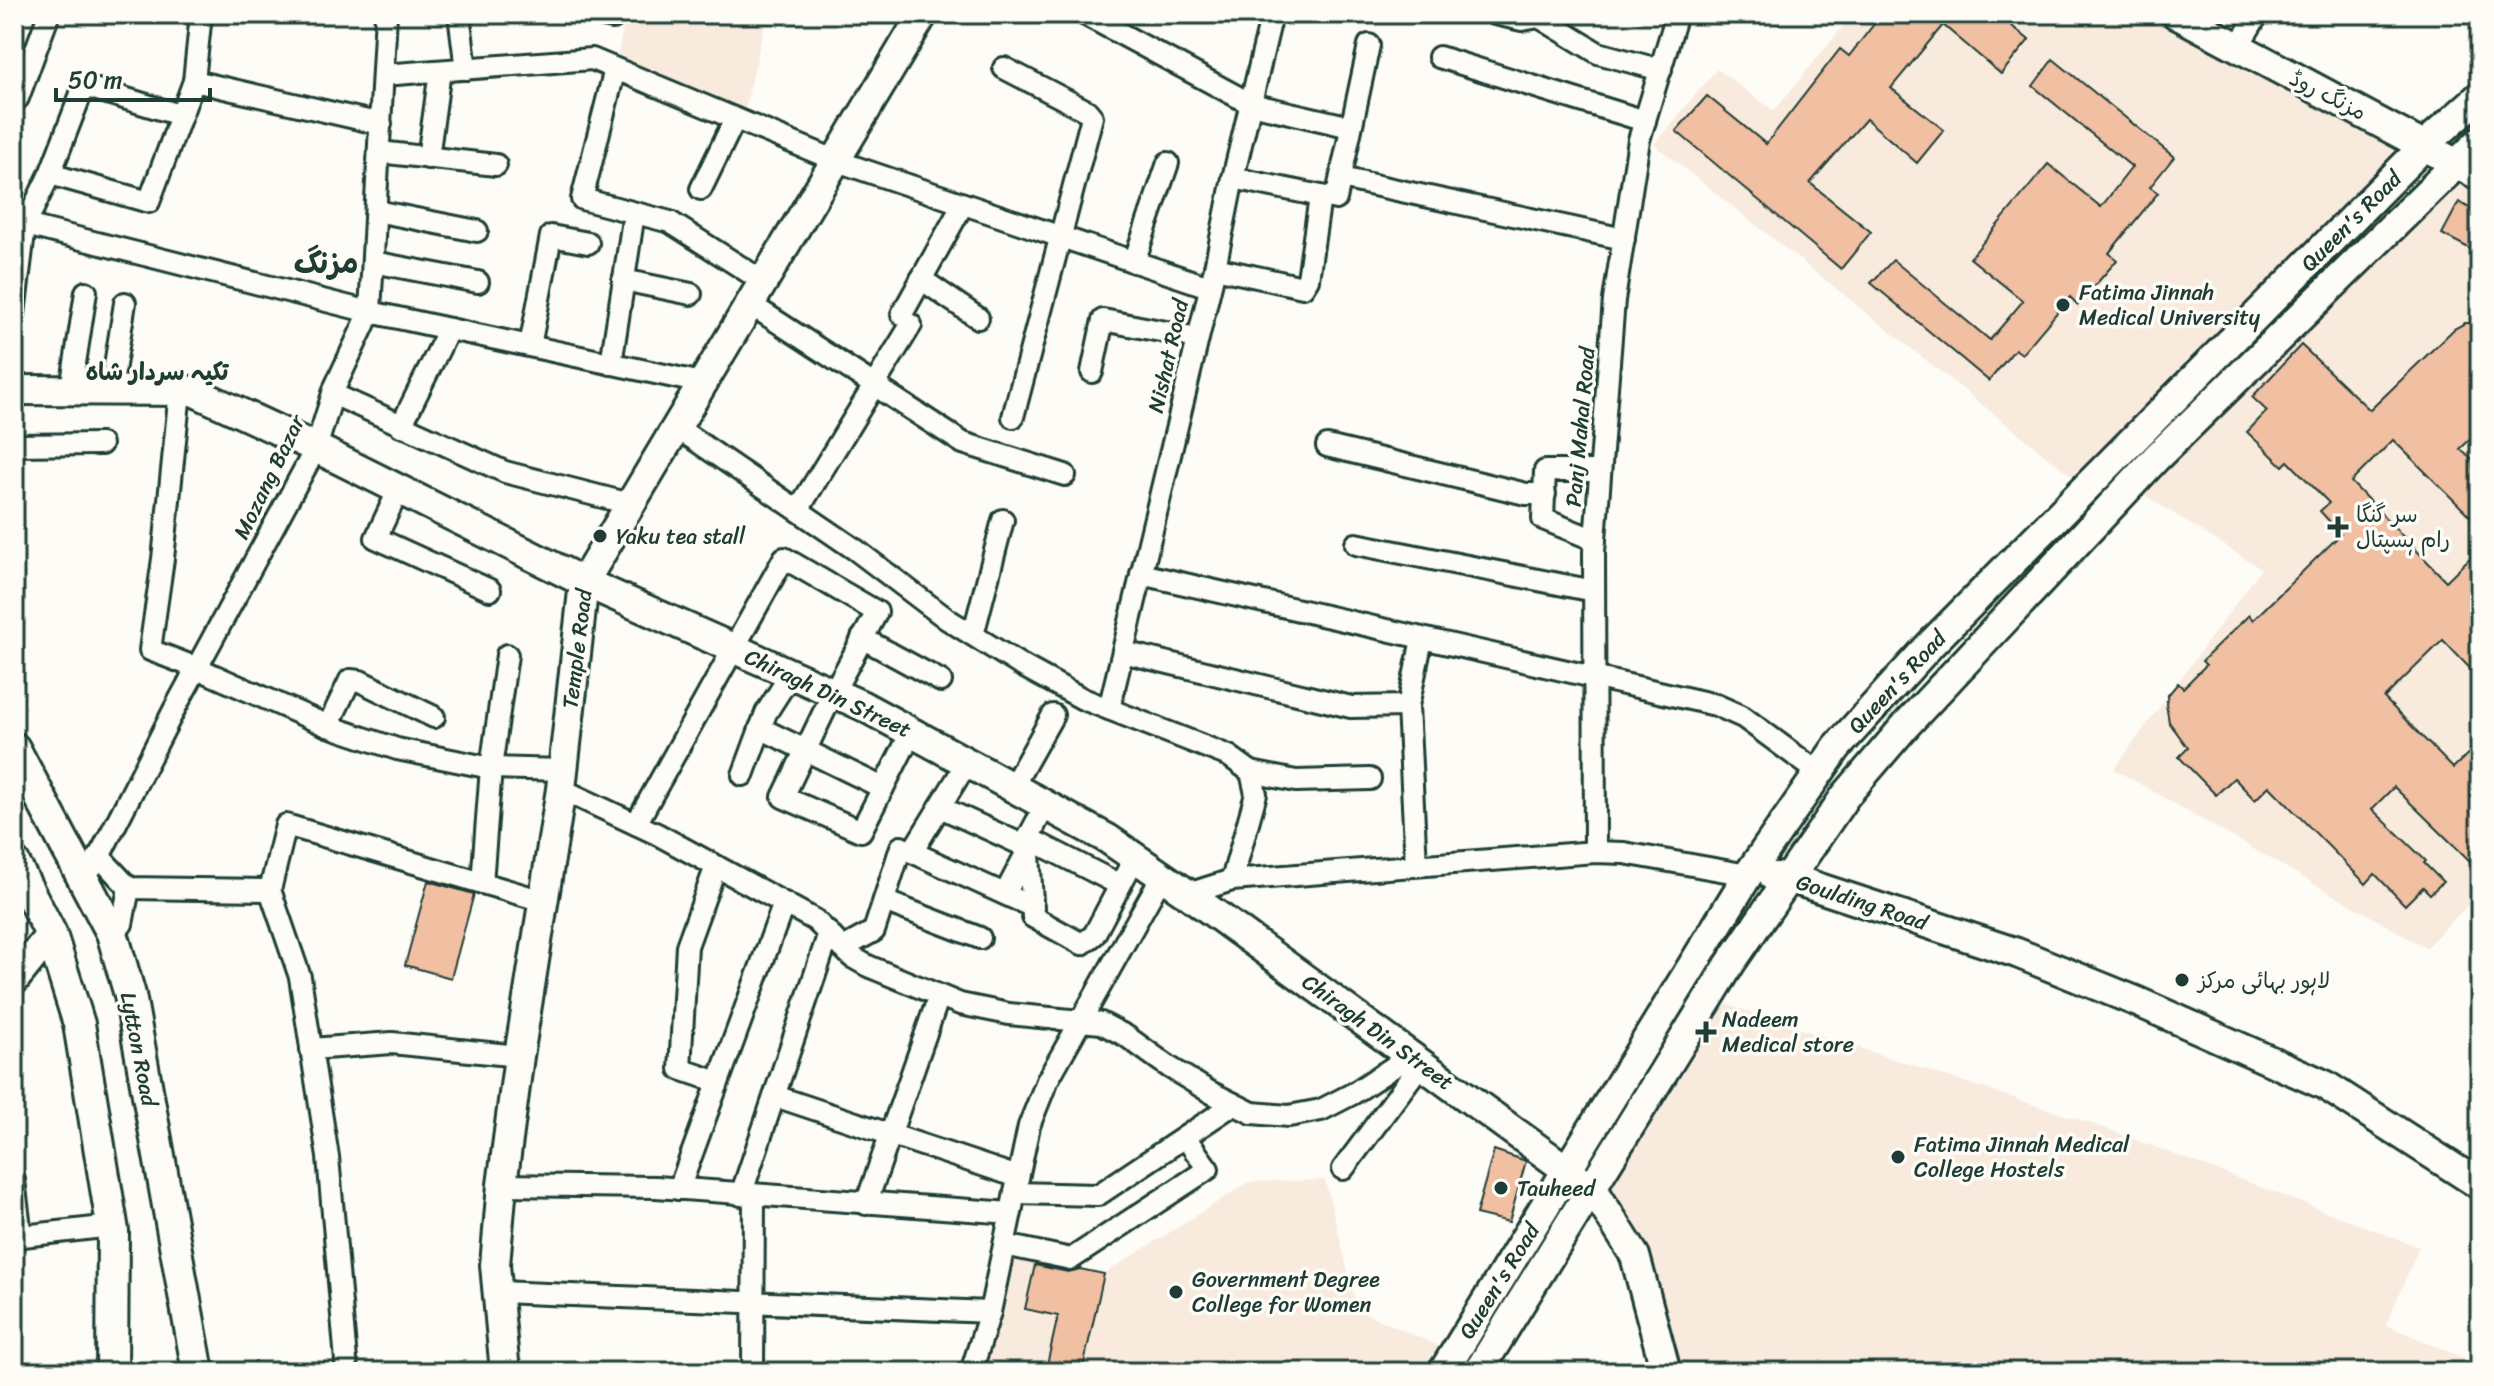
<svg xmlns="http://www.w3.org/2000/svg" width="2494" height="1386" viewBox="0 0 2494 1386" font-family="Sriracha,'Playpen Sans Arabic',sans-serif">
<rect width="100%" height="100%" fill="#fdfcf7"/>
<filter id="ink" filterUnits="userSpaceOnUse"><feTurbulence type="fractalNoise" baseFrequency=".0125" numOctaves="2"/><feDisplacementMap in="SourceGraphic" scale="16" xChannelSelector="R" yChannelSelector="G"/><feConvolveMatrix kernelMatrix="1 2 1 2 8 2 1 2 1" color-interpolation-filters="sRGB"/></filter>
<g filter="url(#ink)">
<g fill="#f9eade">
<polygon points="626,14 767,14 742,122 615,69"/>
<polygon points="1853,14 2204,14 2425,145 2087,488 1654,144 1717,69 1774,111"/>
<polygon points="2480,141 2480,892 2426,948 2114,769 2261,569 2130,486"/>
<polygon points="1709,999 2099,1126 2419,1247 2386,1325 2480,1365 2480,1372 1669,1372 1593,1189"/>
<polygon points="1325,1180 1358,1310 1454,1353 1440,1372 976,1372 1005,1249 1104,1274 1249,1182"/>
</g>
<g fill="#f1bfa2" stroke="#1f3d34" stroke-width="2">
<polygon points="1882,14 1997,14 2029,40 2001,74 1943,25 1891,88 1944,130 1917,163 1866,119 1810,183 1871,232 1841,269 1676,131 1707,96 1766,144 1840,49 1849,56"/>
<polygon points="2053,59 2174,157 2150,187 2158,193 2109,253 2117,260 2078,305 2070,297 2022,354 2015,349 1989,381 1871,283 1893,260 1990,340 2023,301 1970,258 2048,164 2101,207 2132,167 2033,86"/>
<polygon points="2459,202 2480,214 2480,254 2442,234"/>
<polygon points="2465,323 2480,323 2480,430 2460,449 2480,467 2480,526 2393,440 2351,482 2446,581 2480,548 2480,679 2443,640 2384,698 2453,768 2480,742 2480,852 2471,862 2394,787 2372,809 2426,861 2424,863 2443,882 2430,894 2423,887 2405,905 2375,874 2366,884 2269,786 2255,800 2234,778 2216,795 2179,757 2188,748 2169,722 2166,704 2168,695 2178,683 2183,688 2206,665 2202,661 2249,615 2253,620 2341,534 2320,511 2329,503 2288,461 2283,466 2247,432 2267,411 2252,397 2301,345 2370,410 2454,329"/>
<polygon points="428,881 474,894 451,978 405,965"/>
<polygon points="1494,1150 1526,1161 1509,1222 1476,1214"/>
<polygon points="1035,1265 1068,1272 1080,1269 1104,1274 1082,1372 1046,1369 1058,1316 1025,1309"/>
</g>
<g fill="none" stroke-linecap="round" stroke-linejoin="round">
<defs>
<g id="street">
<polyline points="459,14 466,69"/>
<polyline points="595,14 613,18"/>
<polyline points="1084,14 1251,104 1351,127"/>
<polyline points="1495,14 1522,20 1539,17"/>
<polyline points="1534,14 1598,53 1661,70"/>
<polyline points="2237,48 2258,14"/>
<polyline points="1439,57 1645,121"/>
<polyline points="1004,68 1087,111 1092,117 1013,417"/>
<polyline points="615,69 582,199 670,222 764,282"/>
<polyline points="383,75 592,59 837,161 1209,287"/>
<polyline points="194,81 381,124"/>
<polyline points="14,97 18,98 49,14"/>
<polyline points="180,115 84,86 50,174 149,202 194,81 201,14"/>
<polyline points="379,152 496,165"/>
<polyline points="428,158 440,71"/>
<polyline points="1233,178 1336,199 1369,45"/>
<polyline points="1341,178 1624,239"/>
<polyline points="701,189 735,119"/>
<polyline points="376,211 477,231"/>
<polyline points="14,222 370,312 702,383"/>
<polyline points="373,262 478,282"/>
<polyline points="1134,262 1168,163"/>
<polyline points="1215,268 1303,287 1308,279 1320,197"/>
<polyline points="921,279 978,318"/>
<polyline points="623,280 691,294"/>
<polyline points="750,304 963,443 1065,475"/>
<polyline points="14,314 25,225 50,174"/>
<polyline points="902,314 963,204"/>
<polyline points="530,346 551,236 588,243"/>
<polyline points="611,364 634,213"/>
<polyline points="1092,372 1103,320 1197,338"/>
<polyline points="71,389 86,292"/>
<polyline points="111,390 125,303"/>
<polyline points="180,391 163,559 150,650 197,668 328,726 397,749 491,768 563,770"/>
<polyline points="333,394 505,472 630,504"/>
<polyline points="401,426 449,329"/>
<polyline points="676,427 856,550 947,619 1019,664 1083,699 1229,756 1251,772 1256,794 1232,880"/>
<polyline points="14,445 101,444"/>
<polyline points="1327,446 1526,494 1545,494"/>
<polyline points="399,489 376,538 490,590"/>
<polyline points="798,510 911,325"/>
<polyline points="1595,540 1543,519 1545,471 1600,471"/>
<polyline points="1356,544 1594,591"/>
<polyline points="1141,574 1716,705 1743,717 1819,773"/>
<polyline points="973,635 1003,520"/>
<polyline points="862,638 941,681"/>
<polyline points="1123,652 1351,707 1408,706"/>
<polyline points="1109,709 1215,268 1233,178 1272,14"/>
<polyline points="328,726 350,680 360,681 434,717"/>
<polyline points="760,728 883,788"/>
<polyline points="1251,772 1296,781 1370,779"/>
<polyline points="743,775 766,713 791,674"/>
<polyline points="1013,786 1053,715"/>
<polyline points="561,789 657,834 815,920 852,957 868,966 960,1004 1009,1014 1101,1023 1126,1036 1169,1067 1210,1092 1252,1113 1289,1116 1321,1110 1354,1093 1410,1056"/>
<polyline points="1046,804 1028,838 1033,917 1082,944 1094,935 1135,857"/>
<polyline points="940,807 1029,848 1005,894"/>
<polyline points="636,824 784,558 877,612 833,693 783,797 861,831 912,731"/>
<polyline points="1028,838 1120,885"/>
<polyline points="912,852 968,761"/>
<polyline points="1595,852 1594,552 1614,300 1639,140 1677,14"/>
<polyline points="99,856 129,888 270,890"/>
<polyline points="1416,865 1408,706 1422,639"/>
<polyline points="716,866 687,946 680,1069 718,1082"/>
<polyline points="84,879 103,849 175,708 316,448 335,387 370,312 386,14"/>
<polyline points="482,883 491,768 507,655"/>
<polyline points="1188,894 1232,880 1595,852 1624,853 1748,875"/>
<polyline points="884,901 980,938"/>
<polyline points="112,933 122,924 129,888"/>
<polyline points="843,948 874,931 901,847 1033,907"/>
<polyline points="311,1049 392,1043 519,1056"/>
<polyline points="775,1096 1018,1177"/>
<polyline points="1343,1169 1421,1064"/>
<polyline points="14,1180 21,1236"/>
<polyline points="502,1185 656,1187 1011,1213"/>
<polyline points="679,1189 784,903"/>
<polyline points="1015,1193 1098,1195 1234,1104"/>
<polyline points="741,1195 829,933"/>
<polyline points="866,1204 939,996"/>
<polyline points="14,1237 112,1226"/>
<polyline points="1005,1245 1071,1259 1208,1169 1185,1137"/>
<polyline points="498,1292 990,1312"/>
<polyline points="347,1372 328,1157 300,977 270,890 286,825 543,901"/>
<polyline points="753,1372 754,1196"/>
<polyline points="971,1372 990,1312 1029,1126 1047,1081 1162,876"/>
</g>
<g id="secondary">
<polyline points="2176,14 2480,176"/>
<polyline points="14,390 193,391 316,448 584,582 861,705 1108,839 1188,894 1593,1189 1635,1256 1666,1372"/>
<polyline points="1774,877 1789,878 2017,953 2138,1002 2325,1085 2480,1185"/>
<polyline points="14,980 51,934"/>
<polyline points="505,1372 495,1265 502,1185 519,1056 561,789 584,582 923,14"/>
<polyline points="1443,1372 1748,875 1837,747 1930,645 2425,145 2480,96"/>
<polyline points="1478,1372 1730,964 1846,795 1906,725 2157,457 2480,141"/>
</g>
<g id="primary">
<polyline points="14,748 112,933 130,995 198,1372"/>
<polyline points="14,863 51,934 79,1024 113,1231 112,1372"/>
</g>
</defs>
<use href="#street" stroke="#1f3d34" stroke-width="26"/>
<use href="#secondary" stroke="#1f3d34" stroke-width="34"/>
<use href="#primary" stroke="#1f3d34" stroke-width="36"/>
<use href="#street" stroke="#fdfcf7" stroke-width="20"/>
<use href="#secondary" stroke="#fdfcf7" stroke-width="28"/>
<use href="#primary" stroke="#fdfcf7" stroke-width="30"/>
</g>
</g>
<g fill="#1f3d34" stroke="#fdfcf7" stroke-width="3">
<circle cx="2063" cy="305" r="8"/>
<path d="M2334 515h8v8h8v8h-8v8h-8v-8h-8v-8h8z"/>
<circle cx="600" cy="536" r="8"/>
<circle cx="2182" cy="980" r="8"/>
<path d="M1702 1020h8v8h8v8h-8v8h-8v-8h-8v-8h8z"/>
<circle cx="1898" cy="1157" r="8"/>
<circle cx="1501" cy="1188" r="8"/>
<circle cx="1176" cy="1292" r="8"/>
</g>
<g text-anchor="middle" dominant-baseline="central" stroke-width="7" stroke-linejoin="round" paint-order="stroke">
<g font-size="22" fill="#1f3d34" stroke="#fdfcf7">
<text transform="translate(2328 95) rotate(27)">مزنگ روڈ</text>
<text transform="translate(2351 221) rotate(-45)">Queen's Road</text>
<text transform="translate(1168 356) rotate(-77)">Nishat Road</text>
<text transform="translate(1580 427) rotate(-85)">Panj Mahal Road</text>
<text transform="translate(269 477) rotate(-64)">Mozang Bazar</text>
<text transform="translate(577 649) rotate(-83)">Temple Road</text>
<text transform="translate(1897 682) rotate(-47)">Queen's Road</text>
<text transform="translate(828 693) rotate(25)">Chiragh Din Street</text>
<text transform="translate(1862 902) rotate(18)">Goulding Road</text>
<text transform="translate(1378 1032) rotate(36)">Chiragh Din Street</text>
<text transform="translate(139 1049) rotate(79)">Lytton Road</text>
<text transform="translate(1499 1281) rotate(-58)">Queen's Road</text>
</g>
<g font-size="22" fill="#1f3d34" stroke="#fdfcf7" text-anchor="start">
<text x="2079" y="292">Fatima Jinnah<tspan x="2079" dy="25">Medical University</tspan></text>
<text x="2356" y="514">سر گنگا<tspan x="2356" dy="25">رام ہسپتال</tspan></text>
<text x="616" y="536">Yaku tea stall</text>
<text x="2198" y="980">لاہور بہائی مرکز</text>
<text x="1722" y="1019">Nadeem<tspan x="1722" dy="25">Medical store</tspan></text>
<text x="1914" y="1144">Fatima Jinnah Medical<tspan x="1914" dy="25">College Hostels</tspan></text>
<text x="1517" y="1188">Tauheed</text>
<text x="1192" y="1279">Government Degree<tspan x="1192" dy="25">College for Women</tspan></text>
</g>
<g font-size="24" font-weight="bold" fill="#1f3d34" stroke="#fdfcf7">
<text x="157" y="372">تکیہ سردار شاہ</text>
</g>
<g font-size="30" font-weight="bold" fill="#1f3d34" stroke="#fdfcf7">
<text x="326" y="263">مزنگ</text>
</g>
</g>
<rect width="2494" height="1386" fill="none" stroke="#fdfcf7" stroke-width="48"/>
<rect x="24" y="24" width="2446" height="1338" fill="none" stroke="#1f3d34" stroke-width="3" filter="url(#ink)"/>
<path d="M56 88v12h154v-12" fill="none" stroke="#1f3d34" stroke-width="4"/>
<text x="68" y="88" font-size="24" fill="#1f3d34" stroke="#fdfcf7" stroke-width="6" paint-order="stroke">50 m</text>
</svg>
